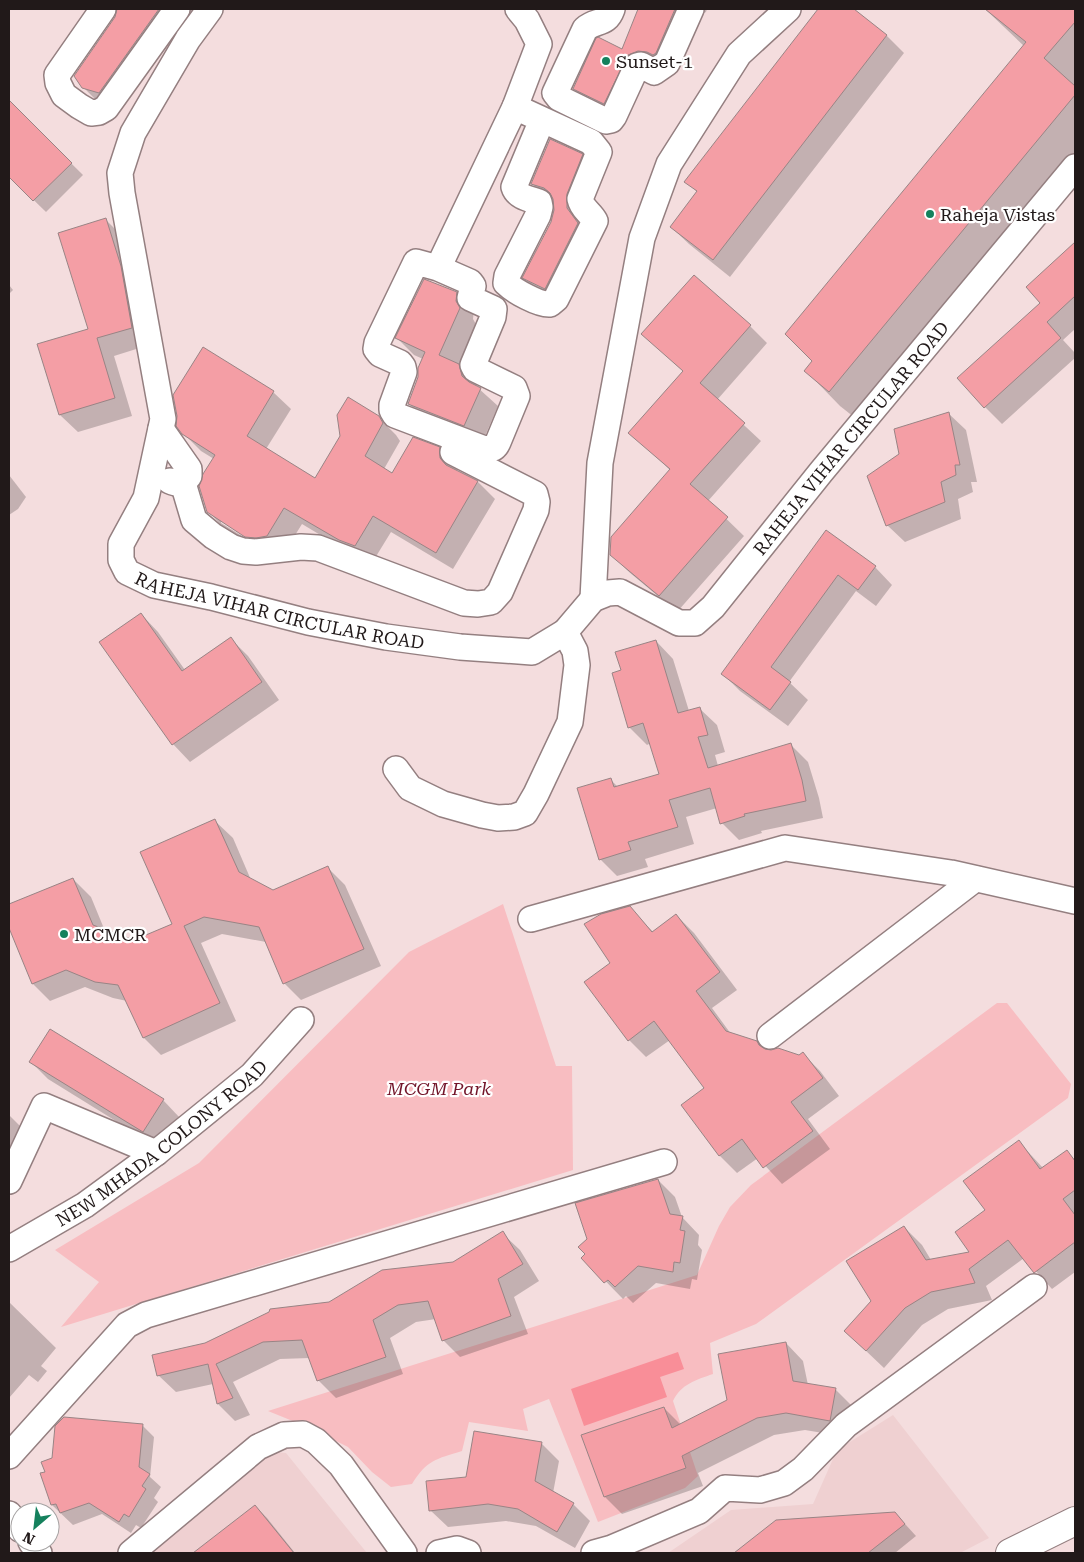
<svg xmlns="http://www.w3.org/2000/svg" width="1084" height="1562" viewBox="0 0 1084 1562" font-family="'Roboto Serif',serif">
<rect width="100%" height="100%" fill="#f4ddde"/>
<g fill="#efd0d1">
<polygon points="893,1415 989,1538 960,1553 668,1553 731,1510 813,1504 837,1450"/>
<polygon points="267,1451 286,1453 367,1553 148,1553"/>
</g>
<g fill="#f8bdc1">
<polygon points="503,904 556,1066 572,1066 573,1170 61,1327 99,1282 55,1250 199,1163 409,952"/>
<path d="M997,1003H1007L1071,1084L1068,1098L756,1324L710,1343L713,1374C696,1380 681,1384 673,1401L698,1476L685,1488L598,1522L549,1399L523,1409L528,1431L469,1422L462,1451C436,1459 427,1460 412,1484L391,1487L372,1472L348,1447L310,1428L268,1411L697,1275L719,1226L730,1207L751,1185Z"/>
</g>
<polygon fill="#f98e98" points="678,1352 684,1369 660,1377 667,1397 584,1426 571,1389"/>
<g fill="#0003" fill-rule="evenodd">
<polygon points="118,9 195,9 193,12 188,13 101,105 83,87 116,18"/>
<polygon points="639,9 707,9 706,12 700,15 645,72 621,120 592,106 574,89 623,50"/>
<polygon points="819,9 852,9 887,36 904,53 730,277 689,244 671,227 698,193 686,181"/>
<polygon points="985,9 1075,9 1075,171 864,425 840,406 806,371 1024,46"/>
<polygon points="15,108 83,175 46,212 9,176 9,115"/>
<polygon points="582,155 599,173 562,305 541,295 524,277 552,222 555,211 555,203 550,201 532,184"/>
<polygon points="106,220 123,237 149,345 114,356 132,416 78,432 60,415 39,345 90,330"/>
<polygon points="1075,243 1075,329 1063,340 1075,353 1075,358 1002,424 985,407 1042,303 1027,287"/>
<polygon points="9,285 13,290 9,294"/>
<polygon points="456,293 474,310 473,319 477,326 459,366 476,383 477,387 498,406 482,443 426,421 409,404 419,377 423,359 414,355 397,338"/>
<polygon points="750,326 767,343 717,400 761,441 708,501 744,536 677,612 629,572 611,554 671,471 630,432 684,372 643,334"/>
<path d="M273,392L291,409L266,449L315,479L378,417L396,435L400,441L384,469L393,474L439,448L457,466V471L478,482L495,499L453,569L391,532L372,563L357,557L302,524L284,553H263L225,529L208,511L214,459L201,451L183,433ZM221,520L251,539L250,541L221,523Z"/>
<polygon points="948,413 966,430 977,482 971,482 973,492 958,499 961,519 905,542 887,525 900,455"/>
<polygon points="9,475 26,497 18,509 9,515"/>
<polygon points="826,532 875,567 892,585 876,606 856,591 789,682 808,700 788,726 740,691 723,674"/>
<polygon points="141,614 158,632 185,670 230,638 248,656 279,700 190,762 173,744 101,642"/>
<polygon points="656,641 673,659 689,711 699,708 717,725 725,752 715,755 718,766 791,745 808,762 819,798 823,818 761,831 762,833 739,840 722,823 717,808 686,817 694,844 645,859 648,867 617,876 600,859 611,780 618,787 660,775 651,743 647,745 629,727 622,671"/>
<polygon points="215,821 233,838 251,880 273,892 328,868 345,885 381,966 301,1000 284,983 266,942 222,934 201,943 236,1021 161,1055 144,1038 127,1001 113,998 85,987 50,1001 33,984 9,925 9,905 73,879 91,897 105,931 134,942 173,925"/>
<polygon points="630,908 653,932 676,915 694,933 737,990 712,1008 731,1034 756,1042 765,1051 799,1056 803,1054 820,1071 839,1096 808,1119 830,1149 782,1184 758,1158 737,1173 720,1156 683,1105 706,1088 670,1040 646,1057 629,1040 612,963"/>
<polygon points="31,1062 163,1100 180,1118 161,1149 48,1079"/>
<polygon points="9,1115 26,1132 9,1164"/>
<polygon points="1019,1142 1043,1168 1067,1151 1075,1160 1075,1272 1052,1289 1024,1258 986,1286 992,1300 948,1309 922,1325 884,1368 845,1331 872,1301 904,1227 922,1245 931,1260 971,1253 987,1210"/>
<polygon points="658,1180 675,1197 682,1217 699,1235 698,1245 702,1250 697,1280 692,1279 690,1289 656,1283 633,1303 626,1296 623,1299 583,1258"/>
<polygon points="502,1233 520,1250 539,1281 514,1297 528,1334 460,1357 443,1340 436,1319 416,1322 390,1338 403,1374 336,1398 319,1381 310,1358 280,1359 233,1382 250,1415 235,1421 218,1404 213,1384 176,1392 158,1375 205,1344 454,1263"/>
<polygon points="9,1302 56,1348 41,1366 47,1371 38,1382 29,1375 9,1398"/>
<polygon points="786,1343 803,1361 808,1385 836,1390 853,1407 847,1437 805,1430 774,1435 698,1473 703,1486 622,1514 605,1497 664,1408 681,1425 728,1401"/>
<polygon points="142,1425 154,1437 150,1477 161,1487 154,1498 158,1502 141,1528 136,1525 131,1533 102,1514 73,1525 52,1505 41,1474"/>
<polygon points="541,1443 559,1461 553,1493 573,1504 590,1521 575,1548 536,1526 506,1521 448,1527 430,1510 467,1478"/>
<polygon points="255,1506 267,1518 295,1553 195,1553"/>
<polygon points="895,1513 916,1536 895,1553 736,1553 776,1521"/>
</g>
<g fill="#f49ea5" stroke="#998485">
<polygon points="117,9 159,9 99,93 82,88 74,76 115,17"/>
<polygon points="638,9 675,9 656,53 653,55 647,52 638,51 628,55 604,104 573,89 596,38 598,37 622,49"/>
<polygon points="818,9 854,9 887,35 713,260 670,227 697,191 684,182"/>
<polygon points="985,9 1075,9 1075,22 1044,58 1075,86 1075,95 829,392 804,371 812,361 785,334 1026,42"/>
<polygon points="9,100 72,163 33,201 9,177"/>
<polygon points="550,139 583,154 567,194 567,208 578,223 545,289 522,278 551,222 554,210 553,199 550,193 544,188 531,184"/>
<polygon points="106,218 121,266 132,328 97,338 115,398 59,415 37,344 88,329 58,233"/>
<polygon points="1075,242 1075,296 1047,322 1061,338 984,408 957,378 1040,303 1026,287"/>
<polygon points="694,275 751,325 700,383 745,423 690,484 728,517 659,596 610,555 611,537 670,469 628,433 683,371 641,334"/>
<polygon points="424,279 457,292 456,301 460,308 439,355 459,364 462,376 469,382 481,388 464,426 408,404 418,377 418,368 425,352 395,338"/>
<polygon points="203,347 274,391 247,436 315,478 340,436 337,415 348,397 379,416 383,423 365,456 392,473 413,437 440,447 440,458 446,465 478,481 436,553 373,516 355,546 339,540 284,508 267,536 256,538 245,537 207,512 199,486 203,474 215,455 182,434 176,426 177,416 173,395"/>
<polygon points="949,412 960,465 955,465 956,475 941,482 945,502 886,526 867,476 899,454 894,429"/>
<polygon points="826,530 876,566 858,590 838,575 771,667 791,682 770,710 721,674"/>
<polygon points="141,613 182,671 231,637 262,682 172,745 99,642"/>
<polygon points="656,640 678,713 700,707 708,735 698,737 708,768 791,743 802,780 806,801 744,814 745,816 720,824 710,788 669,800 678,827 628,842 631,850 599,860 577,788 611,778 614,787 659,774 643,723 628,728 612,673 621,670 615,652"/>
<polygon points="215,819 239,872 273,890 328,866 364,949 283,984 259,927 204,917 184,926 220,1003 143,1038 118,985 95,982 66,970 32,984 9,928 9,904 73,878 93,925 134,940 172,924 140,852"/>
<polygon points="630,906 652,932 676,914 720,972 696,991 726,1031 757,1041 759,1045 765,1049 771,1050 778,1048 799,1055 803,1052 823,1078 791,1102 813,1131 763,1168 742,1139 719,1156 681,1105 704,1088 654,1021 628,1041 584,982 610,963 584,924 601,914"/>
<polygon points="50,1029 164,1099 143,1132 29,1062"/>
<polygon points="1019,1140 1040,1169 1067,1150 1075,1161 1075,1190 1063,1199 1075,1215 1075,1242 1034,1273 1008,1240 969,1269 975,1283 931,1292 905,1308 866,1351 844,1331 871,1301 846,1261 904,1226 926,1260 969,1252 955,1232 985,1210 963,1181"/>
<polygon points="658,1179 670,1214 683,1216 680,1230 685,1231 680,1263 674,1262 673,1272 638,1266 615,1287 608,1280 604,1283 581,1258 585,1254 578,1247 587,1239 575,1203"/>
<polygon points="503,1231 523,1264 498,1279 511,1316 442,1341 428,1301 398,1305 373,1320 386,1357 317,1381 302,1340 263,1342 216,1364 233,1398 217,1404 208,1364 157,1376 152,1355 205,1343 269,1312 270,1309 329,1302 382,1270 453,1262"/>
<polygon points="786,1342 793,1381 836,1388 830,1421 786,1413 757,1418 682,1456 686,1468 604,1497 581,1435 664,1407 672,1428 727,1400 718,1354"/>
<polygon points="64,1417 143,1424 139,1467 150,1474 142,1486 146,1489 129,1517 124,1514 119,1522 89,1503 60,1513 56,1504 51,1505 40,1473 45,1472 41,1462 52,1458 55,1426"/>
<polygon points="474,1431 542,1442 535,1481 574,1503 557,1532 518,1509 488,1504 429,1511 426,1481 466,1477"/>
<polygon points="255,1505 294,1553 193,1553"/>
<polygon points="895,1512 905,1524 868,1553 734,1553 776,1520"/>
</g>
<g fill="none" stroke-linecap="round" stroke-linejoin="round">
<defs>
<g id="minor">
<polyline points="103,9 57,75 58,83 64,95 79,106 91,113 99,112 106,108 177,9"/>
<path id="s1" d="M210,9L188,39L133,133L120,173L122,193L163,419L146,498L121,544V560L127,572L154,585L211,597L308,622L386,637L460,647L532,652L565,632L593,599L608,593L620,592L679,623H695L713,607L821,472L1075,167"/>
<path d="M612,9C606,26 596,19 585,29L555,93L559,98L606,121L611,120L614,116L637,66L641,65L654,72L667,63L691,9"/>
<path d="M515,107L591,142L599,152L580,199C582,209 590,212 595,221L556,299L550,304C539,305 514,291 506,283L507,276L538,215L540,207L539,202C530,199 517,197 514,187L542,120"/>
<path d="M438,268L416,262L377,343L376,349L380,354L400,363L403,367L404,372L392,405V410L395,415L482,448C490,450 495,449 498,442L517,396L514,388L475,369L473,365L493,317L494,309L470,298L473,286L470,282L438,268L515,107L539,44L527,20L518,9"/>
<path d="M161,429L189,469V476C183,484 179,485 170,481"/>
<polyline points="183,483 194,520 213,536 231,547 243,551 256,552 301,547 318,548 464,603 478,604 491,602 500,592 536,510 537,502 535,494 453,452"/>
<polyline points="593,599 600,463 642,238 669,164 739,54 788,9"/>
<polyline points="396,769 410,788 443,804 482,815 498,818 514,817 525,813 536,794 570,722 577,665 575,651 565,632"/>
<polyline points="531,919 785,848 951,873 1075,901"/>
<polyline points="770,1036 975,879"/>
<polyline points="9,1181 44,1106 156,1153"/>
<path id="s2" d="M9,1249L85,1205L156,1153L252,1075L301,1020"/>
<polyline points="9,1456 127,1325 146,1315 664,1162"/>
<polyline points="9,1514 20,1529"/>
<polyline points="31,1542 39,1553"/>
<polyline points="131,1553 258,1447 284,1435 303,1434 316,1441 341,1465 404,1553"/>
<polyline points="439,1553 457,1549 468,1553"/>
<polyline points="594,1553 612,1548 699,1511 725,1488 760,1490 784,1483 803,1469 846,1425 1034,1287"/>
</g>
<polyline id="major" points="1010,1553 1075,1521"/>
</defs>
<use href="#minor" stroke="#947f80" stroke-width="28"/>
<use href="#major" stroke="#947f80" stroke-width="30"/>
<use href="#minor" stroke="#fff" stroke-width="25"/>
<use href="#major" stroke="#fff" stroke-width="28"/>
</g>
<g fill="#15815d" stroke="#fff" stroke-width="2">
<circle cx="606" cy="61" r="5"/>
<circle cx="930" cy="214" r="5"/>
<circle cx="64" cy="934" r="5"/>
</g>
<g text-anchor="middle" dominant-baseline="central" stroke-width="4.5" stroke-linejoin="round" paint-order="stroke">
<g font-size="18" fill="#211919" stroke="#fff" text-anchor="start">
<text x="616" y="61">Sunset-1</text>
<text x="940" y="214">Raheja Vistas</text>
<text x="74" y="934">MCMCR</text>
</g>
<g font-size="18" fill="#211919" stroke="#fff">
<text stroke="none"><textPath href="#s1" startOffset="1450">RAHEJA VIHAR CIRCULAR ROAD</textPath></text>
<text stroke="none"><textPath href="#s1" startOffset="759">RAHEJA VIHAR CIRCULAR ROAD</textPath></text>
<text stroke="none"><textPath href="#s2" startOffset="186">NEW MHADA COLONY ROAD</textPath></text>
</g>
<g font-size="18" font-style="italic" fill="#721429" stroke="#fff">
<text x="439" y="1088">MCGM Park</text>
</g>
</g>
<rect width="1084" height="1562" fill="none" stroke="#211919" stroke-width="20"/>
<g transform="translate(35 1527) rotate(208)"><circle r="24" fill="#ffffff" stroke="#a6a3a3"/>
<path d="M0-4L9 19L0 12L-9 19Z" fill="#15815d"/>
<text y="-8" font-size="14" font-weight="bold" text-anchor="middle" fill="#211919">N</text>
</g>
</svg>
